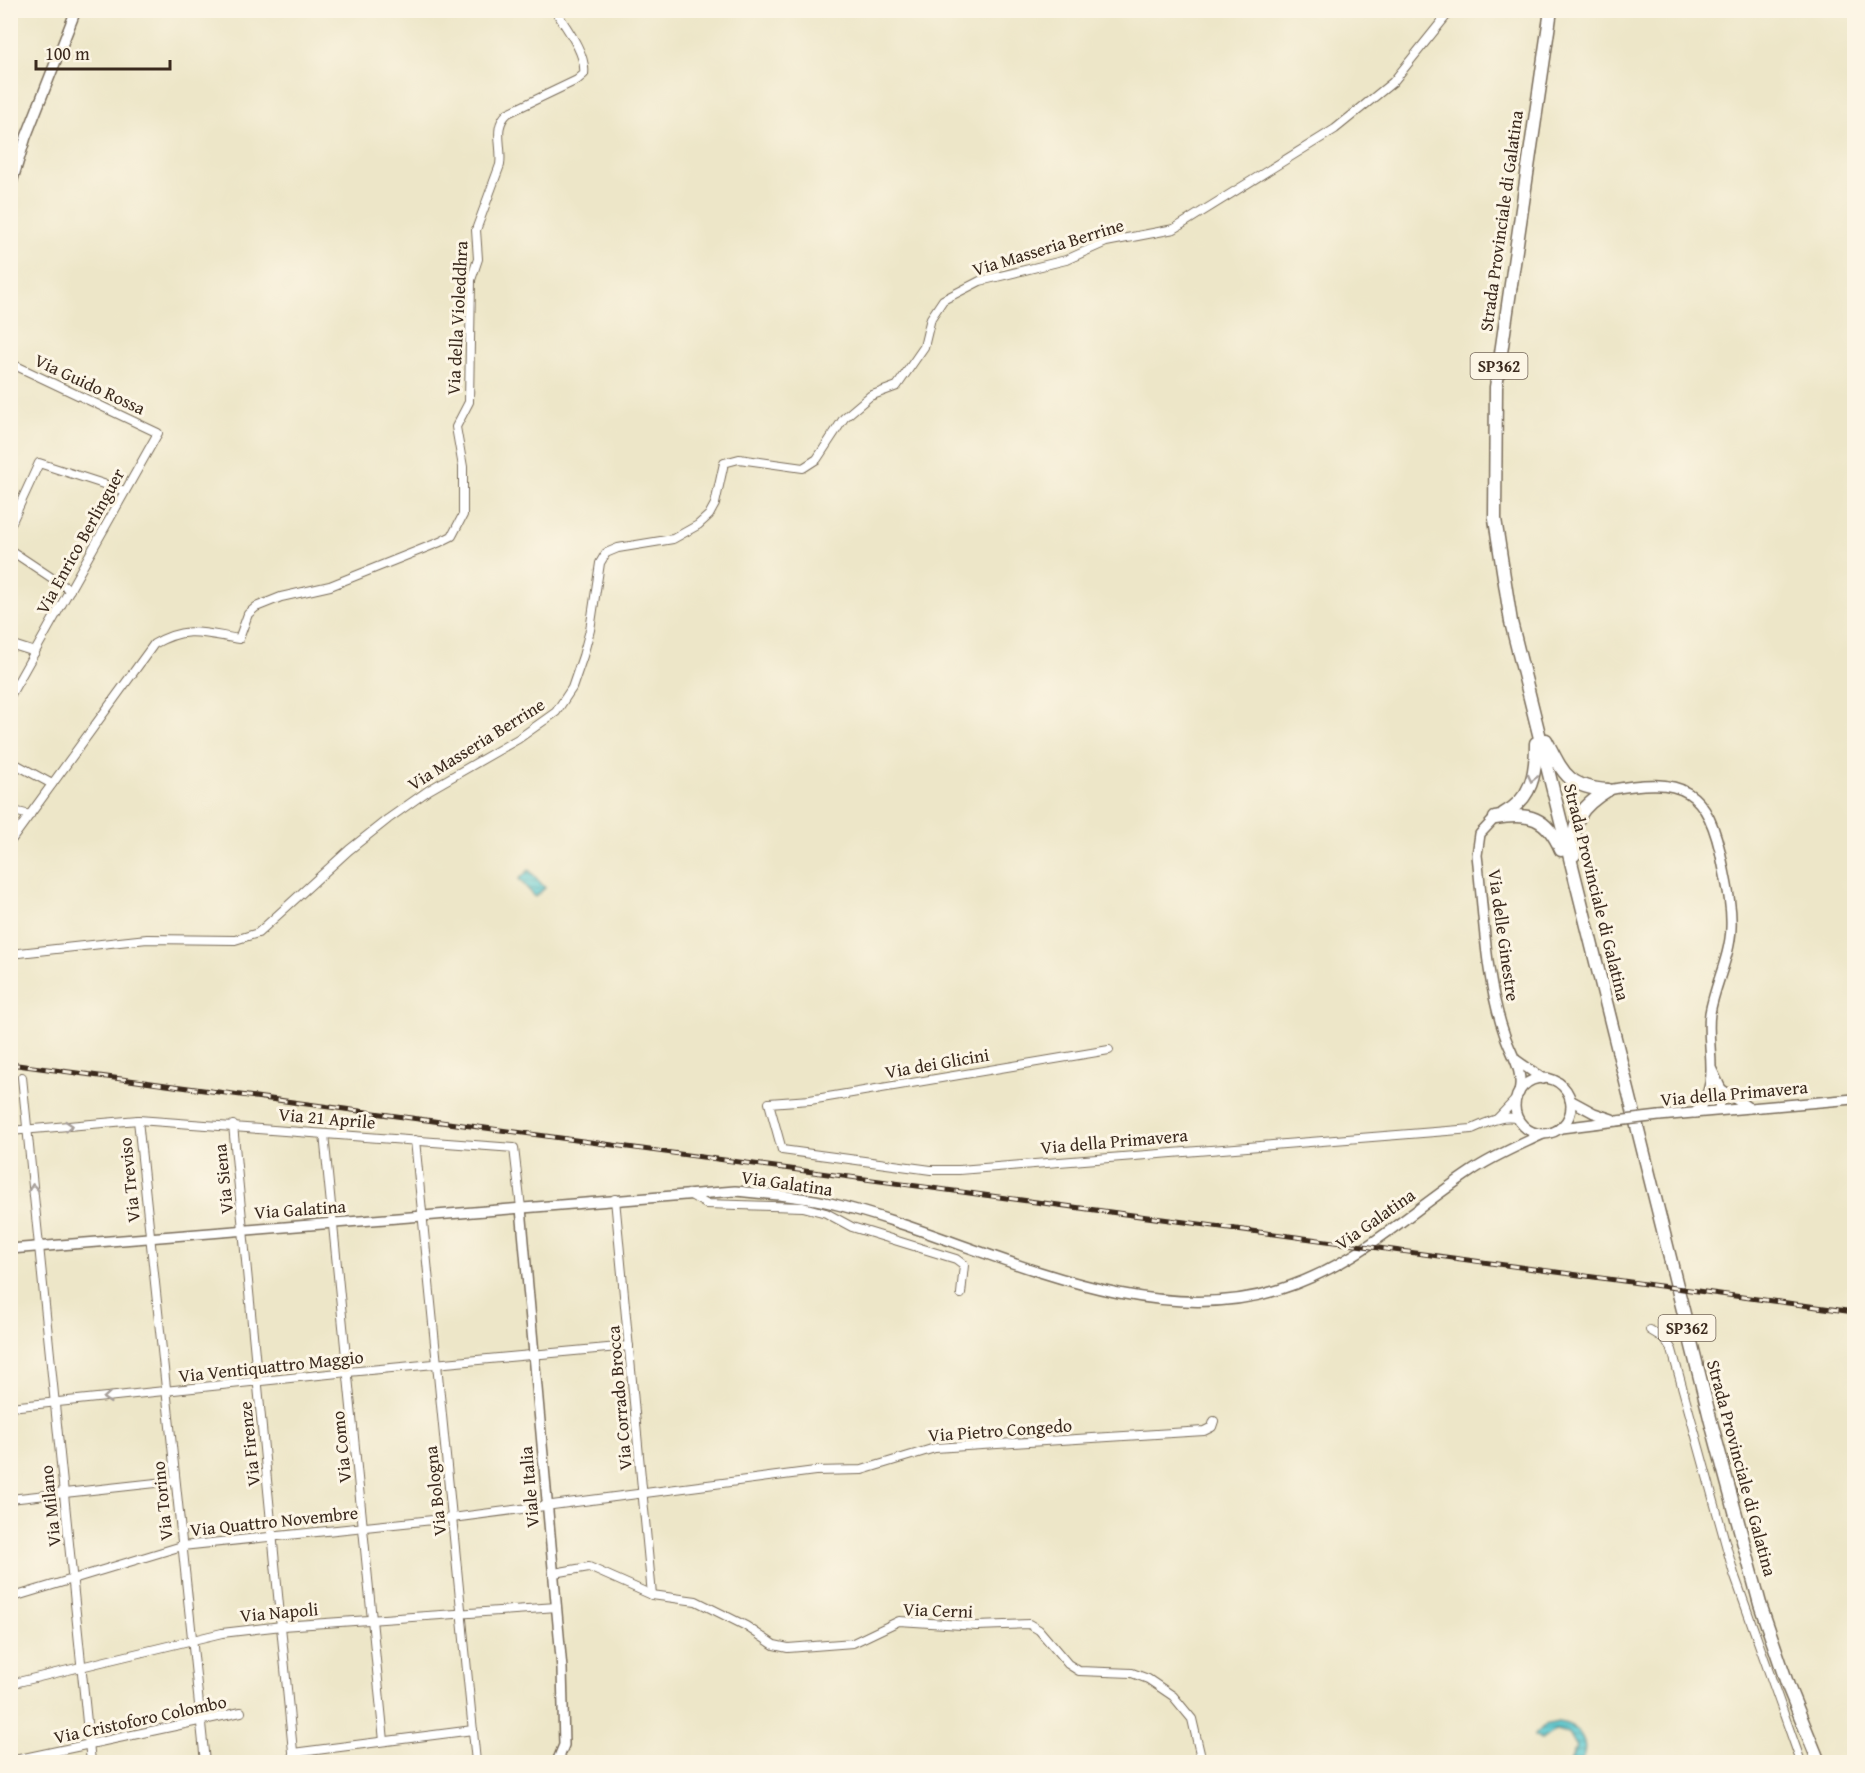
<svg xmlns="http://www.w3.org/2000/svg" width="1865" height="1773" viewBox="0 0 1865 1773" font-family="'Gentium Book Plus',serif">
<defs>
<pattern id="water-rules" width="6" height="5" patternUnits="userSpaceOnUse" patternTransform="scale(1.5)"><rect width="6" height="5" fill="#5dcad1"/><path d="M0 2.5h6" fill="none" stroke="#4ea4a9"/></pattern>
</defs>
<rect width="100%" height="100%" fill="#fcf5e5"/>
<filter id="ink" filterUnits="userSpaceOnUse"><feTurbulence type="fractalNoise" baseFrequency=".0167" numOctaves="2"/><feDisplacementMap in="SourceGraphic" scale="12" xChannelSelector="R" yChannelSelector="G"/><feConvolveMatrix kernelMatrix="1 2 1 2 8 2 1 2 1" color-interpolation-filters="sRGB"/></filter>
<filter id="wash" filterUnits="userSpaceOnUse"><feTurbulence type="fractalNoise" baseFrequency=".008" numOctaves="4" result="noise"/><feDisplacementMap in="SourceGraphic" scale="24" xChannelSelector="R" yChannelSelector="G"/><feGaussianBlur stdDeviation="1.35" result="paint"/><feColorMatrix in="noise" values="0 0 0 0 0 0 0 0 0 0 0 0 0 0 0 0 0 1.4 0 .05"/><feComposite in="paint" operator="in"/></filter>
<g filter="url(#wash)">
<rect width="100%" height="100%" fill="#ede6c8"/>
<g fill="url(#water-rules)" stroke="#4c7a78" stroke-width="1.5">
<polygon points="529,870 545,888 535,897 519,879"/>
<path d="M1558,1722C1579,1724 1591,1743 1581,1762H1570L1576,1747L1568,1733L1555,1730L1541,1740L1534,1736L1545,1725Z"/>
</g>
</g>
<g filter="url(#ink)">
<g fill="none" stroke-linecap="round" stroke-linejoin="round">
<defs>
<g id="minor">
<polyline points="10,363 158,433 10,696"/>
<polyline points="10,526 39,463 125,491"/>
<polyline points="10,550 70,590"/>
<polyline points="10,644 35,652"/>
<polyline points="10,761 52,784"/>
<polyline points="10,810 30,815"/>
<path d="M10,842L154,644C187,625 203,633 239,639L248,614L256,607L281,597L330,586L440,542L452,536L463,515V467L456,427L469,402L471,280L478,259L476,230L500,165C503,146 492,127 508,113L577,80L584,74C587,54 565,26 555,10"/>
<polyline points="10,954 147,939 235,940 258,933 349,850 388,819 429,790 518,739 556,712 572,688 583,656 590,630 600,563 606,553 618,548 673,539 698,525 709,515 715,504 724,463 739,459 803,468 817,459 844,418 870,396 897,386 924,347 931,318 943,300 980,281 1066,260 1106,242 1174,229 1335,129 1393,82 1451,10"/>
<path d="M1109,1050L810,1100L769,1103L782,1150L931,1170H959L1472,1129C1486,1123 1503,1114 1518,1119"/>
<polyline points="22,1077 91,1762"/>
<polyline points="1497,1119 1517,1098"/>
<polyline points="138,1120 205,1762"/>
<polyline points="233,1125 294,1762"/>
<polyline points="10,1131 138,1120 514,1148 521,1208"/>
<polyline points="324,1134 384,1741"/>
<polyline points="415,1140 476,1762"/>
<polyline points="689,1194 706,1204 803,1207 826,1213 852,1227 956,1259 964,1265 961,1294"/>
<polyline points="615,1199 652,1595"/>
<polyline points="1650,1330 1665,1339 1672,1350 1734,1574 1801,1762"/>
<polyline points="10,1407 348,1372 629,1346"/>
<polyline points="10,1499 174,1481"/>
<polyline points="554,1573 589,1567 652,1595 696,1601 746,1626 774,1645 788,1648 853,1643 899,1621 977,1626 1029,1624 1039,1630 1068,1664 1079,1671 1132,1673 1148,1679 1173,1696 1192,1719 1202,1762"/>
<polyline points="10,1598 182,1546 452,1518 815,1471 862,1470 935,1448 1204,1431 1212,1427 1214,1421"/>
<polyline points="10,1684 222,1633 282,1626 557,1607"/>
<polyline points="293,1753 473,1730"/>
<polyline points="10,1761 241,1712"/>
</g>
<g id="tertiary">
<polyline points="10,189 26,137 76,10"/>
<path d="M1608,790C1683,776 1708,787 1723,865C1727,885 1732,907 1731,928C1730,957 1715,984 1710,1013C1705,1048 1723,1084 1695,1113"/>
<path d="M1495,818L1480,834L1477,855C1484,915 1485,980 1505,1036C1512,1056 1524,1071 1519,1093"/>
<polyline points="1516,1060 1543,1079"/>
<polyline points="1712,1070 1721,1089 1719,1110"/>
<circle cx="1543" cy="1106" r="28"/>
<polyline points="1721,1089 1749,1108"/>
<polyline points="1570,1100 1594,1113 1612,1119"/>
<polyline points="1659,1116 1854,1099"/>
<polyline points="1561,1128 1617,1121"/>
<polyline points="521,1208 562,1669 564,1745 557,1762"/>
<path d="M10,1249L735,1191C767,1194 799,1196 830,1203C970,1236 1132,1335 1278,1290C1356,1266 1404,1216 1470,1172C1493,1156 1518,1146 1543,1134"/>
</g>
<g id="primary">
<polyline points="1551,10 1496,387 1495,519 1511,622 1711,1422 1760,1604 1788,1686 1819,1762"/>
<path d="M1546,740C1563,773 1568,788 1608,790"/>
<path d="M1503,814C1532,799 1536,774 1536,743"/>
<path d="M1495,818C1529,812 1547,817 1561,850"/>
<path d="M1574,855C1572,820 1579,808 1608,790"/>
</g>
</defs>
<use href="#minor" stroke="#796c5a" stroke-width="10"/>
<use href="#tertiary" stroke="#796c5a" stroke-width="12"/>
<use href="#primary" stroke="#796c5a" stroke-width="15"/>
<use href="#minor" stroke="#fff" stroke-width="8"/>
<use href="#tertiary" stroke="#fff" stroke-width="9"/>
<use href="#primary" stroke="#fff" stroke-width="12"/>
<defs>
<polyline id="rail" points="10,1064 1854,1312"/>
</defs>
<use href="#rail" stroke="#3b2a1e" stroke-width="5"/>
<use href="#rail" stroke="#fcf5e5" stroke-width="3" stroke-dasharray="9" stroke-linecap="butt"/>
<defs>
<polyline id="tertiary-bridge" points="1617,1121 1659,1116"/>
</defs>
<use href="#tertiary-bridge" stroke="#796c5a" stroke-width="12" stroke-linecap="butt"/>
<use href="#tertiary-bridge" stroke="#fff" stroke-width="9"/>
</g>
<defs><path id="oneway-chevron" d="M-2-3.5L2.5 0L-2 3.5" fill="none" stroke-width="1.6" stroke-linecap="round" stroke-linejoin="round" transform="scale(1.5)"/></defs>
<g stroke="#a79f9a">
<use href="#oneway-chevron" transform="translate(1532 778) rotate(104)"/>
<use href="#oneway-chevron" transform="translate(69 1126) rotate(-5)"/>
<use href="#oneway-chevron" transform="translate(33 1188) rotate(-96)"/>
<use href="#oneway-chevron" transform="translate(107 1398) rotate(175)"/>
</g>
</g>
<g text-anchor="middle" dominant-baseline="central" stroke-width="6" stroke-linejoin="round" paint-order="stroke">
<g fill="#fcf5e5" stroke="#75675a" stroke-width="1.5">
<rect x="1470.5" y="353" width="57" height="26" rx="4.5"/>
<rect x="1658.5" y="1315" width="57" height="26" rx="4.5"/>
</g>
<g font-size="16" font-weight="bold" fill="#3b2a1e">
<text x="1499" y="366">SP362</text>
<text x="1687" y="1328">SP362</text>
</g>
<g font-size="18" fill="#3b2a1e" stroke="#fcf5e5">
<text transform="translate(1501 221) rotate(-82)">Strada Provinciale di Galatina</text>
<text transform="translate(1048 247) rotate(-17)">Via Masseria Berrine</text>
<text transform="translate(457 318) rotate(-87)">Via della Violeddhra</text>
<text transform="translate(90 384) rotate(25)">Via Guido Rossa</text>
<text transform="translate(80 541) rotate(-61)">Via Enrico Berlinguer</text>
<text transform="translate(476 744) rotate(-32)">Via Masseria Berrine</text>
<text transform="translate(1597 892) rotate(76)">Strada Provinciale di Galatina</text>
<text transform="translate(1504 935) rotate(82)">Via delle Ginestre</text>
<text transform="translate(937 1063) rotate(-10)">Via dei Glicini</text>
<text transform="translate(1734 1093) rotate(-5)">Via della Primavera</text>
<text transform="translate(327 1118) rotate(5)">Via 21 Aprile</text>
<text transform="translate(1114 1141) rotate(-5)">Via della Primavera</text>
<text transform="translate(223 1179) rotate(-96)">Via Siena</text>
<text transform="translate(129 1180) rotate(-96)">Via Treviso</text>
<text transform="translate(787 1183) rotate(8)">Via Galatina</text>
<text transform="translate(300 1209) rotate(-4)">Via Galatina</text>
<text transform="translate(1375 1219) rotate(-35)">Via Galatina</text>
<text transform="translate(271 1366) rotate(-6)">Via Ventiquattro Maggio</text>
<text transform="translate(619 1398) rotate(-95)">Via Corrado Brocca</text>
<text transform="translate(1000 1430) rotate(-4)">Via Pietro Congedo</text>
<text transform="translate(249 1444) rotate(-96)">Via Firenze</text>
<text transform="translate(341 1447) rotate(-96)">Via Como</text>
<text transform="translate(1742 1468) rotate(75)">Strada Provinciale di Galatina</text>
<text transform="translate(529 1487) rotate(-95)">Viale Italia</text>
<text transform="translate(435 1491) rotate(-96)">Via Bologna</text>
<text transform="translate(162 1501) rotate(-96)">Via Torino</text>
<text transform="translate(50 1506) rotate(-96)">Via Milano</text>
<text transform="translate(274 1521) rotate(-6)">Via Quattro Novembre</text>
<text transform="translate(938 1610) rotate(2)">Via Cerni</text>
<text transform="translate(279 1612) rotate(-5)">Via Napoli</text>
<text transform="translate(140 1719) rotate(-12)">Via Cristoforo Colombo</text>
</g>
</g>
<rect width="1865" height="1773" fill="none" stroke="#fcf5e5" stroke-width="36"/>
<path d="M36 60v9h134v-9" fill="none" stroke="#3b2a1e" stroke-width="3"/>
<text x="45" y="60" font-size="18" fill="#3b2a1e" stroke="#fcf5e5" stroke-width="4.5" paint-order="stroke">100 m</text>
</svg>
